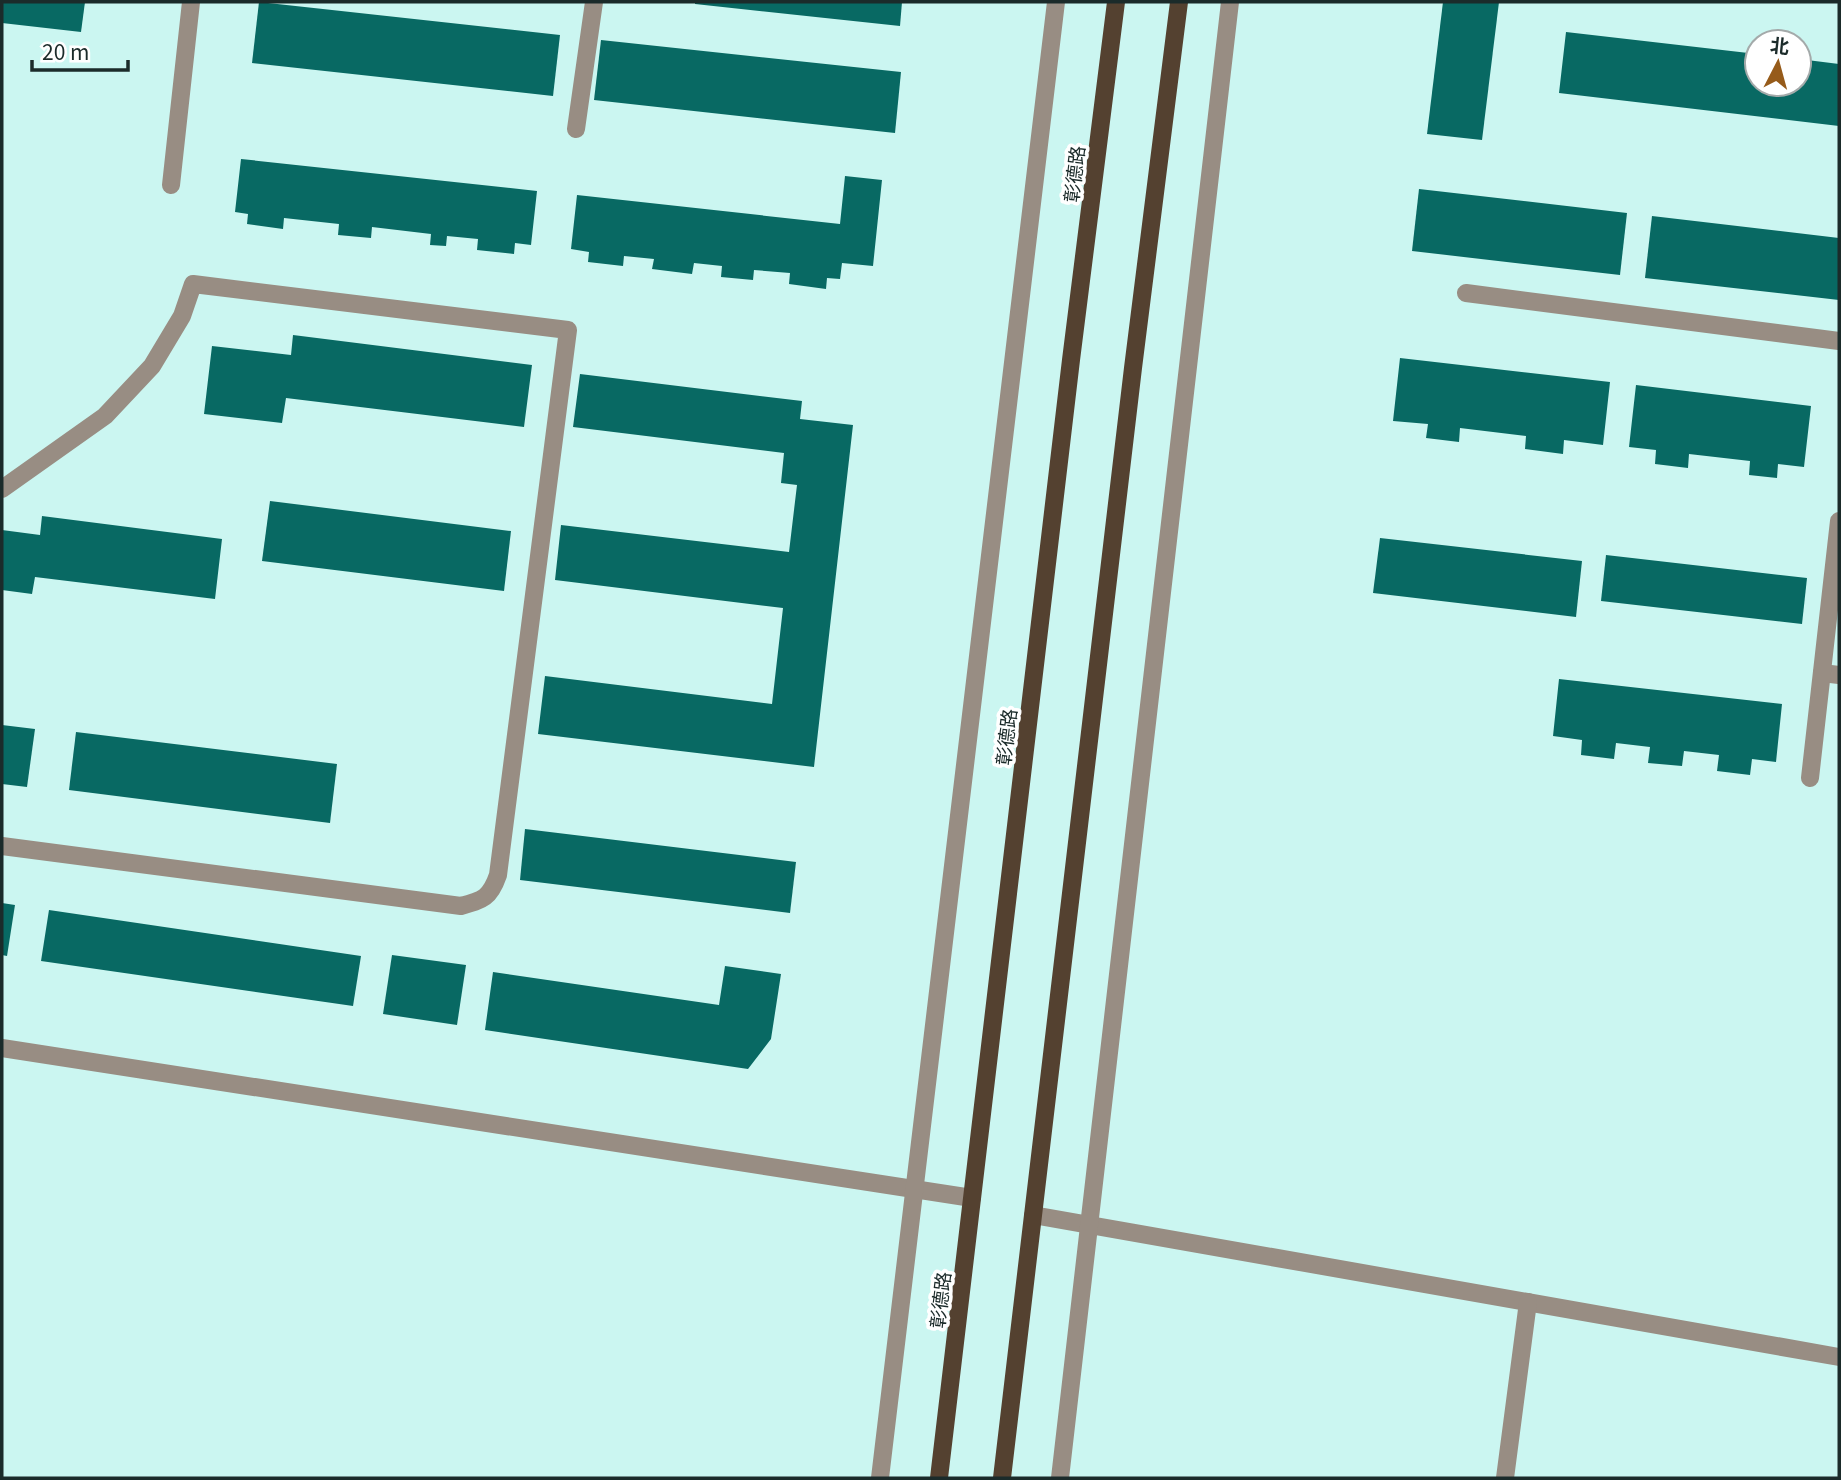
<svg xmlns="http://www.w3.org/2000/svg" width="1841" height="1480" viewBox="0 0 1841 1480" font-family="Georgia,'Noto Sans SC',serif">
<rect width="100%" height="100%" fill="#cbf6f1"/>
<g fill="#086963">
<polygon points="2,2 85,2 81,32 2,23"/>
<polygon points="259,2 560,35 553,96 252,63"/>
<polygon points="695,2 902,2 900,26 695,4"/>
<polygon points="1443,2 1499,2 1482,140 1427,134"/>
<polygon points="1566,32 1757,54 1757,84 1799,84 1799,59 1839,64 1839,126 1559,93"/>
<polygon points="601,40 901,72 895,133 594,100"/>
<polygon points="241,159 537,191 531,245 515,243 514,254 477,250 478,239 447,236 446,246 430,245 431,234 372,227 371,238 338,235 339,224 284,218 283,229 247,224 248,214 235,212"/>
<polygon points="845,176 882,180 873,266 842,263 840,279 827,278 826,289 789,284 790,273 754,270 753,280 721,277 722,266 694,263 692,274 652,269 654,259 624,256 623,266 588,262 589,252 571,249 577,195 840,224"/>
<polygon points="1419,189 1627,213 1620,275 1412,251"/>
<polygon points="1652,216 1839,238 1839,300 1645,278"/>
<polygon points="293,335 532,365 524,427 286,398 282,423 204,414 212,346 291,355"/>
<polygon points="1400,358 1610,382 1603,445 1564,440 1563,454 1525,449 1526,436 1460,428 1459,442 1426,438 1428,424 1393,421"/>
<polygon points="580,374 802,401 800,419 853,425 814,767 538,734 545,676 772,704 783,608 555,580 561,525 789,552 797,485 781,483 784,453 573,427"/>
<polygon points="1636,385 1811,406 1804,467 1778,464 1777,478 1749,475 1750,461 1689,454 1688,468 1655,464 1656,450 1629,447"/>
<polygon points="270,501 511,531 504,591 262,561"/>
<polygon points="42,516 222,539 215,599 35,577 32,594 2,590 2,530 40,535"/>
<polygon points="1380,538 1582,561 1576,617 1373,593"/>
<polygon points="1606,555 1807,578 1802,624 1601,601"/>
<polygon points="1559,679 1782,704 1776,762 1752,759 1750,775 1717,771 1719,755 1684,751 1682,766 1648,763 1650,747 1616,743 1614,759 1581,755 1582,740 1553,736"/>
<polygon points="2,725 35,729 27,787 2,784"/>
<polygon points="76,732 337,764 330,823 69,790"/>
<polygon points="525,829 796,862 790,913 520,880"/>
<polygon points="2,903 15,905 7,956 2,955"/>
<polygon points="49,910 361,956 353,1006 41,961"/>
<polygon points="392,955 466,965 457,1025 383,1014"/>
<polygon points="725,966 781,974 771,1039 748,1069 485,1030 493,972 719,1005"/>
</g>
<g fill="none" stroke-linecap="round" stroke-linejoin="round">
<g stroke="#988d83" stroke-width="18">
<polyline points="576,129 594,2"/>
<polyline points="171,185 191,2"/>
<polyline points="1466,293 1839,341"/>
<path d="M2,489L105,416L152,366L182,316L193,284L568,330L498,875C490,898 483,900 461,906L2,846"/>
<polyline points="1822,673 1839,675"/>
<polyline points="1810,778 1839,521"/>
<polyline points="2,1048 972,1198"/>
<polyline points="1033,1215 1839,1357"/>
<polyline points="880,1478 1056,2"/>
<polyline points="1060,1478 1230,2"/>
<polyline points="1505,1478 1528,1302"/>
</g>
<g stroke="#544130" stroke-width="18">
<polyline points="939,1478 1071,360 1116,2"/>
<polyline points="1002,1478 1133,368 1179,2"/>
</g>
</g>
<g text-anchor="middle" dominant-baseline="central" stroke-width="7" stroke-linejoin="round" paint-order="stroke">
<g font-size="19" fill="#1b2b2a" stroke="#fff">
<text transform="translate(1073 174) rotate(-83)">彰德路</text>
<text transform="translate(1005 737) rotate(-83)">彰德路</text>
<text transform="translate(939 1300) rotate(-83)">彰德路</text>
</g>
</g>
<rect width="1841" height="1480" fill="none" stroke="#1b2b2a" stroke-width="7"/>
<g transform="translate(1778 63) rotate(6)"><circle r="33" fill="#ffffff" stroke="#a4aaaa" stroke-width="2"/>
<path d="M0-5L12 26L0 18L-12 26Z" fill="#965b1a"/>
<text y="-10" font-size="19" font-weight="bold" text-anchor="middle" fill="#1b2b2a">北</text>
</g>
<path d="M32 60v10h96v-10" fill="none" stroke="#1b2b2a" stroke-width="3.5"/>
<text x="42" y="60" font-size="21" fill="#1b2b2a" stroke="#ffffff" stroke-width="5" paint-order="stroke">20 m</text>
</svg>
